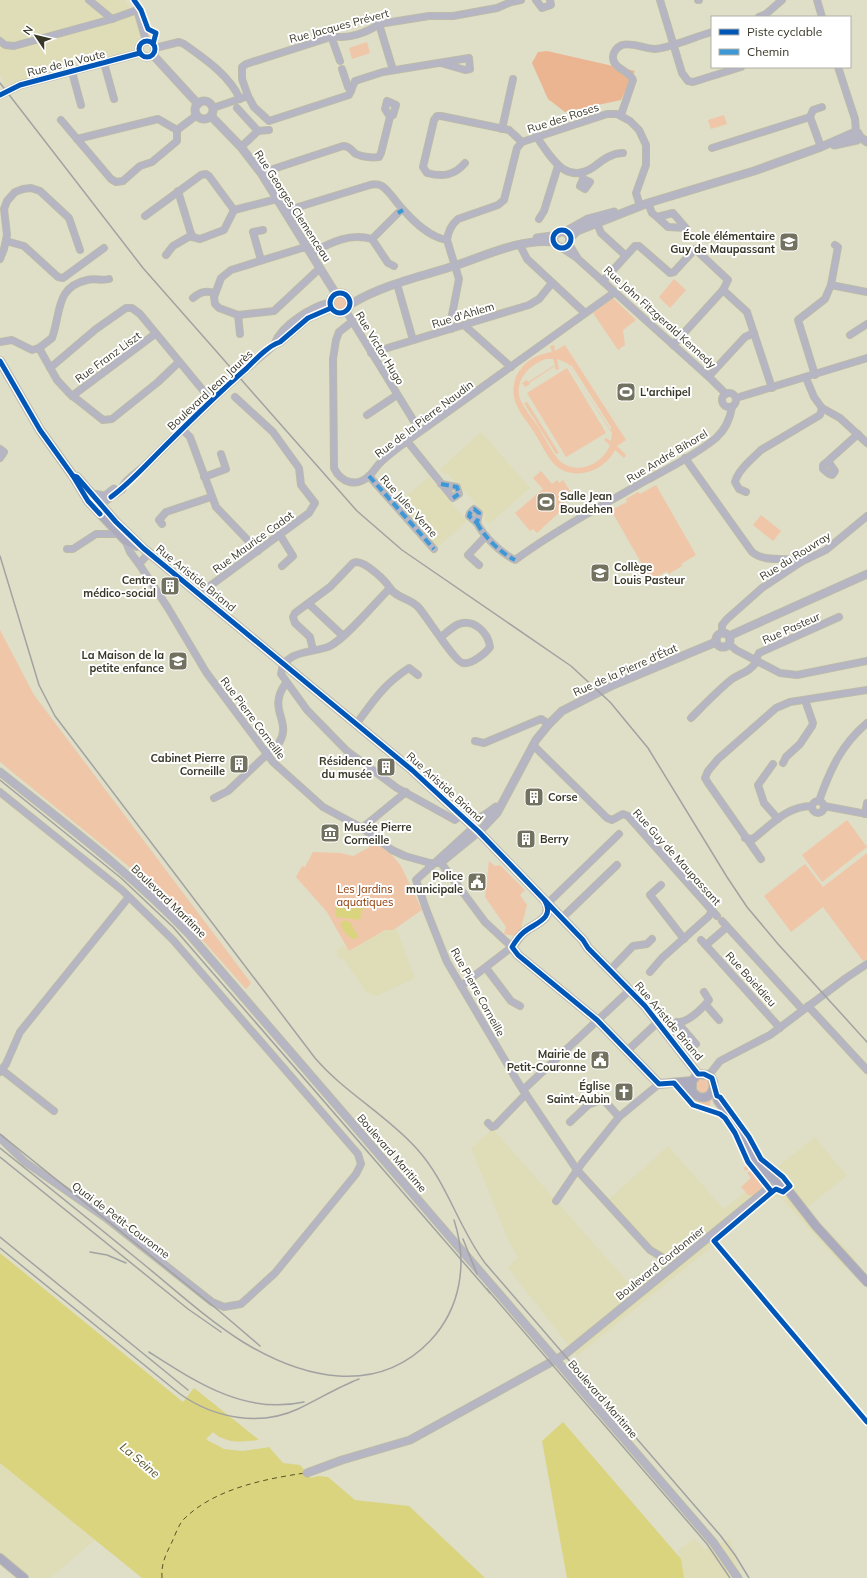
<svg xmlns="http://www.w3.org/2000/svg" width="867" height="1578" viewBox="0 0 867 1578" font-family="Mulish,sans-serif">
<rect width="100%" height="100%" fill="#dfdec7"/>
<g fill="#dfddb8">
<polygon points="0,0 125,0 138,20 140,36 131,51 5,86 0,74"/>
<polygon points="481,432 530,488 489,524 484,519 486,516 472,499 447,473 445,475 440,469"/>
<polygon points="429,477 467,521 437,548 398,503"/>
<polygon points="396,928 415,978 377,996 366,992 343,958 341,960 337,955 339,954 337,950 344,945 349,951 385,930"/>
<polygon points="493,1129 632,1287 662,1262 607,1201 668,1146 724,1209 815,1137 847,1176 806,1208 856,1259 845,1268 780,1197 773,1197 577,1356 508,1268 518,1257 509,1242 471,1148"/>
<polygon points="0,1450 109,1528 50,1578 31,1578 0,1553"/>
<polygon points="695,1539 705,1549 730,1539 741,1578 684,1578 678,1550"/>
</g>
<g fill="#f0c6a9" fill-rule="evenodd">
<polygon points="367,42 370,53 352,59 349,48"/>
<polygon points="724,115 727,124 711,129 708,120"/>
<polygon points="674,279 686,290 670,308 659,297"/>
<circle cx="341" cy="303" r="7"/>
<polygon points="613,298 636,320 623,330 625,345 618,350 593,313"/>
<path d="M554,345L555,351L565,345L626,440L617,446L626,455L624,458L615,450C604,472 572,483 553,463C546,454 540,442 534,432C528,423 518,411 515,401C508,375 527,355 552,352L550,346ZM546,359H553L555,365L528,382L527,380L522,383L525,387L530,384L529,383L555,366L556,370L559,369L557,359L567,363L612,432L611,441L606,438L604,440L610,445C603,464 577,476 560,461C552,453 546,440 540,430C534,420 524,409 520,399C514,380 530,364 546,359ZM568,364L572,366L611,427V432Z"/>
<polygon points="567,368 606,433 566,457 527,393"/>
<polygon points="527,402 559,453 556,454 524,403"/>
<polygon points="541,471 552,484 557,480 559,483 563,480 572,494 563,504 565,507 537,533 533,529 530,531 515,513 543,489 533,478"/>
<polygon points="656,485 696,555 681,564 682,566 669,574 667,571 651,580 611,510 627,502 626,499 638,492 640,494"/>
<polygon points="761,515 781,531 773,541 753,525"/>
<polygon points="0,630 34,695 251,983 246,989 159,891 0,762"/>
<polygon points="847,820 867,847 822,882 802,855"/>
<polygon points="373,842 391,854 401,866 422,910 393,930 385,930 349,951 327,912 296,877 302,866 305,867 313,852 341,853 353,856 368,848"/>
<polygon points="867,853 867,959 863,961 823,907 791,932 764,896 805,864 823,887"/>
<polygon points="489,861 495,866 500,865 525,890 520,895 527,905 521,928 514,936 504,934 506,927 485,897"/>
<circle cx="703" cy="1085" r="8"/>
<polygon points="686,1088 711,1100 709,1110 703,1106 694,1104 684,1092"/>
<polygon points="740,1133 755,1167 766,1178 767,1183 749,1162 737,1137"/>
<polygon points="749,1165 766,1185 753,1196 748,1195 741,1187 751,1178 747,1173 751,1170 749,1168 746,1171 743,1168"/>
</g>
<polygon fill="#ebb592" points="547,51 635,71 621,100 565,112 548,99 532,63 538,52"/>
<g fill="#dad47f">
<polygon points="370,897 373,905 362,910 360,920 336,917 335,903"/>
<polygon points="344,920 350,922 355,931 358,935 358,938 352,939 344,932 340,924"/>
<path d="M0,1253L183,1402L194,1388L259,1440C243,1442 228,1444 214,1434L207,1440C233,1454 240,1451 269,1447L283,1463L300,1465L311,1478L318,1476L328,1477L355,1500L409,1506L485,1578H142L0,1463Z"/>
<polygon points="563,1422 681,1559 684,1578 567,1578 542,1441"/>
</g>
<polygon fill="#dfdec7" points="213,1432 219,1437 233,1442 261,1441 241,1445 226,1442 213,1435 210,1439 225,1447 233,1449 267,1446 269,1447 243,1451 224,1449 206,1439"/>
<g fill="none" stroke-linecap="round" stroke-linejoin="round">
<path stroke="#575326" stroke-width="1" stroke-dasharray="5 4" stroke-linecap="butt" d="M162,1578C161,1565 165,1556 171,1544C175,1536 178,1525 184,1519C214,1489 264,1479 305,1473"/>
<defs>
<g id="minor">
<polyline points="89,0 112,19"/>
<polyline points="536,0 542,8 551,5 550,0"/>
<polyline points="660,0 682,73 688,81 693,82 741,67"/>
<polyline points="698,0 699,0"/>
<polyline points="817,0 822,17"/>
<polyline points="759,17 766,14 782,0"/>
<polyline points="379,24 393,70"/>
<polyline points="331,36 340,61"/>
<polyline points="0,41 5,45 14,46 112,19 137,10 146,41"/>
<path d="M155,48L179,42L184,44C205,59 229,75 240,99"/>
<polyline points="104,63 114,99"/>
<polyline points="838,67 855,119 856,132"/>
<polyline points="342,69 348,87 351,91"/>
<polyline points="72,72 81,105"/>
<path d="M248,96L242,79V67L246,64L334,36C347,40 368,32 379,24L429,16H453L497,8L511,2L521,0"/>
<polyline points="213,108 248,96 254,107 269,121 349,95 355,81 383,72 469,58 470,69 465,70 441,63"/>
<polyline points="237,108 258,131 241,147"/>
<path d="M621,115L633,80C629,70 613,69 613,57C613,52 617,47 622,45C632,42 645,49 655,49C670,48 697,36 712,32"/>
<polyline points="61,120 111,179 116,182 123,181 140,166 152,162 177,141 177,130"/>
<polyline points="502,129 513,79"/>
<polyline points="177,130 197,115"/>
<polyline points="258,131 269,130"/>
<path d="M536,136C551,157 566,187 595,166C604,159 612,153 623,153"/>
<polyline points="77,139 158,119 177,130"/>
<polyline points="821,147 810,117 813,110 822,107"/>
<polyline points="712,148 810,117"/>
<path d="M465,163C454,176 442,177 427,173L423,167L434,120L437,116H441L509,130L522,142"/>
<path d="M261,173L343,146C351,146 351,151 356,154C362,157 373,158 379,157L381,153L390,117L393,115L396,105L387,101L385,109L390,117"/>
<polyline points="582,173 583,179 580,186 585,189 590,182 583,179"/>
<polyline points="178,191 192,237 200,239 224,230 234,210"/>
<polyline points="648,203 652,213 657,217 673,213 686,228 668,227 657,217"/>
<path d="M286,214L295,208L370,185C374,184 378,184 382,186C389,191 394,199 399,205C411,219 428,237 447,240"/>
<polyline points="145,216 201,175 206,174 209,176 234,210 277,199"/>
<polyline points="539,219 544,211 558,166"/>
<polyline points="597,223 601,233 625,255"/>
<polyline points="372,239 398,213"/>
<polyline points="6,241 24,246 58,277 63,278 104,248"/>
<polyline points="569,244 578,259 710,378 726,394"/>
<polyline points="520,245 527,259 585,313"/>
<polyline points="835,245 838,247 831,285 867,292"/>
<polyline points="309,248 302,248 231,270 221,278 214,297 215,304 219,308 238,315 274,311 320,268"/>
<polyline points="562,248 577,258"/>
<path d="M312,253C331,242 350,233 372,239L388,263L394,266"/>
<polyline points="166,255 173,246 192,235"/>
<polyline points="0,259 4,249 7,235 4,209 7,201 15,192 23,189 31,188 40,191 69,218 80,250"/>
<polyline points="261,260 253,232 263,230"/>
<polyline points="603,281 635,246 639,246 670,273 674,272 695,249 728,280 723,290 673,345"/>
<polyline points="397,284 413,340"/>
<polyline points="723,290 747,312 772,388"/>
<path d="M193,298C200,292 206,290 215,293"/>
<polyline points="346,311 420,431"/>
<polyline points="238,315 240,334"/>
<path d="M353,321L339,332L336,340L333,359L334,468C341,483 357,488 370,475C373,472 376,467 380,463C388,455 398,448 407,441L615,292"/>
<polyline points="464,325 511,367"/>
<path d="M451,329V320L459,279L447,240C448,231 451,225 458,219L498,205L504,200L517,148L522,142L607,114H617L630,121L639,130L646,145V165L636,193L640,206"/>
<polyline points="850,335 867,324"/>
<path d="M0,342L12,340L32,350L39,348L52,338C61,314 55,287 87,280C95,278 102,281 109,279"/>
<polyline points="39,348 57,380 69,393 103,420 112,419 158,382 179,362"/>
<polyline points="371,353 529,305 539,299 552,283"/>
<polyline points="50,368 96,329 126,308 132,308 140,314 211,400"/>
<polyline points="815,375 798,320 825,299 831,285"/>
<polyline points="709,376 745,337 754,333"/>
<circle cx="729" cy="400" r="7"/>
<polyline points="72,396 155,334"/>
<polyline points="736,398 867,358"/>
<polyline points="822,408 840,418 867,443"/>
<polyline points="367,415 397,395"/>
<polyline points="182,429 190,437 216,507 258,551"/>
<polyline points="407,441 453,498 459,494 457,487 441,484"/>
<polyline points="0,449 4,452 0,458"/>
<path d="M685,458L752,552C767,564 784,555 801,562"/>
<polyline points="828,461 835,471 832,475 829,474 823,469 823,465 828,461 858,434"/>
<polyline points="369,476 434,549"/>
<polyline points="204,477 226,469 221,454"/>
<path d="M746,492L739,489L735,482C738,470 752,459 761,450L820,415L822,408L814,397L806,378"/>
<polygon points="474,509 479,513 477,523 469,516 470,513"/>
<path d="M477,523C484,537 501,553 515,560C556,530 601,506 645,481C669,468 695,455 716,438C725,430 730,419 732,407"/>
<polyline points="162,524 159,520 166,512 211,497"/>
<polyline points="280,535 293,556 282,566"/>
<polyline points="125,540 130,552 139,564 168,608 206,672 273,762 323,807 362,828 392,850 405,856 430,863 441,863 479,832"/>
<polyline points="67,549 73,549 96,534 119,534"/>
<polyline points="139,564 149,553"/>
<polyline points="479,565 468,555 486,536"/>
<polyline points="199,594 309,513 315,503 301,485 299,468 273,432 235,397"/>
<polyline points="309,604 343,636"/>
<polyline points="722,632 722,625 727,619 762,588 801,562 826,550 867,516"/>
<path d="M441,637C446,633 452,627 459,624C474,619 488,632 490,647C486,653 471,665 463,663C455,662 427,617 419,608C411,598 397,599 390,588C376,602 346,638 330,646C316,653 283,649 281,674L307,710L347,751L397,788L455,820L461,815"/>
<polyline points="729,644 736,650 780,673 797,675 867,661"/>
<path d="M313,650L310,637L295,623L293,617L295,613L330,587L353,563L356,562C366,562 385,580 390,588"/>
<polyline points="755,661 759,653 839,617"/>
<path d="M691,718C704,705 717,691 732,679C741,673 750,672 757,661"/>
<path d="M357,723C374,700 384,684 409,668L418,675"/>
<polyline points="475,741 484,743 541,719 549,724"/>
<polyline points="533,745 607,818 612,820 623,814 628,816 717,916"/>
<polyline points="783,763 786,757 800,744 812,726 813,723 805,700"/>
<polyline points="773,764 758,785 764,803 778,819"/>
<polyline points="0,792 122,890 173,940 358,1154 361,1164 356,1174 275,1273 241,1304 224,1307 212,1302 107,1219 25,1162 0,1138"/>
<path d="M214,798L228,791L279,743C293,721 266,710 286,683"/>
<circle cx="818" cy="807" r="6"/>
<path d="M819,801C830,770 841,745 867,723"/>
<polyline points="824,806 867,814"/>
<polyline points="865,814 867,803"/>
<polyline points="474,827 416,880 426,909 447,962 519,1084 577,1170 650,1250 665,1259"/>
<polyline points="362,828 406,792"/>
<path d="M745,838L753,839C771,825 787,806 812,806"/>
<polyline points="761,859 708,783 705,778 708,771 718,759 776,708 790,702 867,690"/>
<polyline points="441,863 485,922 512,947 461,986"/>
<polyline points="661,885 650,895 684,939"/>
<polyline points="548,903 619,834"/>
<polyline points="562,918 617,865"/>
<polyline points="722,921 803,1010"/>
<polyline points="701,940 780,1028"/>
<polyline points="706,945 727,927"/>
<polyline points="486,968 511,1001 520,1006"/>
<polyline points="610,970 633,946 647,944 652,939"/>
<polyline points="650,972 662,958 709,916 711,912"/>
<polyline points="706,1005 719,1020"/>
<polyline points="808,1006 867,1070"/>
<polyline points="677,1022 696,1044"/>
<path d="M664,1030C671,1024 676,1023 684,1021C692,1018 704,1007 709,1000L704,992"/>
<polyline points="627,1051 658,1022"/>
<polyline points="2,1070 54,1111"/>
<polyline points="0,1072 6,1064 20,1032 128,898"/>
<polyline points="709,1075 720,1061 770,1035 846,978 867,964"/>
<polyline points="523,1090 630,990"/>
<polyline points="570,1122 588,1105 603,1099 619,1117"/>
<polyline points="488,1123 492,1127 495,1126 526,1094"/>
<polyline points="556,1201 582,1163 619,1117 659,1084"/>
</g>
<g id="tertiary">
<circle cx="147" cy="49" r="8"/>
<polyline points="153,55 198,104"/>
<polyline points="0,95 20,85 140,53"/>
<circle cx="204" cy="110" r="9"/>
<polyline points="211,116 241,147 261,173 336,294"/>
<polyline points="860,137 867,142"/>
<polyline points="834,145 857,140 860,137"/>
<polyline points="565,232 588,219 614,212"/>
<polyline points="537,238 552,236 563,231 570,236 569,244 565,248 557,246 553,240 555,234"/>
<polyline points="570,238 577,231 648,203 754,171 821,147 855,132 858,133 860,137"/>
<circle cx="340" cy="303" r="10"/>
<path d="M351,304C382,285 419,277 454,266C485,256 521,238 554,242"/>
<path d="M275,344C281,326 312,307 330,303"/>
<polyline points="92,494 105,496 114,489"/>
<path d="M99,505L122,489C125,480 139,472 145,466C187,424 229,382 275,344L280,342L308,318L331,308"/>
<circle cx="723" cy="640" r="7"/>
<polyline points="729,636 867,574"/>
<path d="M0,772C65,824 132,874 189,934L713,1542L738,1578"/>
<path d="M463,816C480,821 483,817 496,807L499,808"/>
<polyline points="479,832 497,813 536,740 549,724 562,711 613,685 716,642"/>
<polyline points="307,1473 342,1460 410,1440 564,1355 769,1188 778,1183"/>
</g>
<g id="secondary">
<polyline points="0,361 40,430 73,476 88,501 125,540 137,546"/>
<polyline points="73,476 77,477 116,522 143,548 412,770 479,832 583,940 588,948 645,1006 698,1074"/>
<path d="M546,902C553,920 535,923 524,932C519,936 516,942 512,947L518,955L597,1020L659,1084L692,1081"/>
<path d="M679,1083C682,1085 687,1087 690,1089C693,1091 694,1094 697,1096C711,1103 719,1084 709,1075L698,1074L692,1081V1090"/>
<polyline points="714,1089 718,1101 746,1137 755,1163 769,1176 784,1185 816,1226 867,1282"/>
<polyline points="0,1558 24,1578"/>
</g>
</defs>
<use href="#minor" stroke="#bcbba9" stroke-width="8"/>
<use href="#tertiary" stroke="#bcbba9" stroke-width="9"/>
<use href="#secondary" stroke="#bcbba9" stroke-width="10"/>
<use href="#minor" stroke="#b5b5c3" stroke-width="6"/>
<use href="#tertiary" stroke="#b5b5c3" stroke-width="7"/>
<use href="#secondary" stroke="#acabbd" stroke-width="8"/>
<g stroke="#a2a2a2" stroke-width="1.5">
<polyline points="0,83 143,268 357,511 402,550 571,666 610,702 648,748 727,877 747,907 778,944 867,1042"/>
<path d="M0,556L39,685L55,716L315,1058C345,1093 387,1115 417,1149C447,1182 458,1227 485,1263L720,1535L735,1555L749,1578"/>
<polyline points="0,780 121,878 173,927 490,1293"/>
<polyline points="0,1134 218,1310 260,1346"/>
<path d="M0,1148C45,1184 91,1221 136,1258C171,1286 205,1318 243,1342C302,1378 376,1397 430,1341C461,1308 468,1263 454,1220"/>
<polyline points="0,1157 188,1309 221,1332"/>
<polyline points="0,1237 188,1390"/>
<polyline points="463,1239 477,1274"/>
<path d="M0,1248L180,1394C214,1418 259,1427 298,1409C319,1399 338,1387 359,1379"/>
<polyline points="90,1252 107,1255 126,1263"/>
<polyline points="487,1289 707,1544 730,1578"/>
<path d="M149,1352C196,1382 245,1415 304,1402"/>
</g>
<g stroke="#3e98d6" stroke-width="4" stroke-dasharray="8 4" stroke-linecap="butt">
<polyline points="398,213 403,210"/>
<polyline points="369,476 434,549"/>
<polyline points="441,484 457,487 459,494 453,498"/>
<polygon points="474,509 479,513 477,523 469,516 470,513"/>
<path d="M477,523C484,537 501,553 515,560"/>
</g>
<defs>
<g id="cycleway">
<polyline points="134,0 141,10 148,29 156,33 153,44"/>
<circle cx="147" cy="49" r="8"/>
<polyline points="0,95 20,85 140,53"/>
<circle cx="562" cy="239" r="9"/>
<circle cx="340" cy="303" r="10"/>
<polyline points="0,361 40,430 73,476 88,501 100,514"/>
<polyline points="73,476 77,477 116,522 143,548 412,770 479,832 583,940 588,948 645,1006 698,1074 704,1074 712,1078 717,1096 720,1097 749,1137 761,1159 783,1177 790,1186 783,1192 776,1189 772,1192 714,1241 867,1422"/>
<path d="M111,497C129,484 145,466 161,450C189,422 217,394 247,368C256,359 268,346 280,342L308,318L331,308"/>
<path d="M545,901C555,919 535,923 524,932C519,936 515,942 512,947L518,955L597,1020L659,1084L674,1083L693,1105L720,1114L725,1118L735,1133L748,1162L772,1192"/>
</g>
</defs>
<use href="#cycleway" stroke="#fff" stroke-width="8"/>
<use href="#cycleway" stroke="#0057b8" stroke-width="5"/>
</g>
<defs>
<symbol id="school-square" viewBox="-11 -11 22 22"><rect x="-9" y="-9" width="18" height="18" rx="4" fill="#73715f" stroke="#fff"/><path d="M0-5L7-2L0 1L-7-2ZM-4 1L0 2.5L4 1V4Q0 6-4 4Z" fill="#fff"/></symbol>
<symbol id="stadium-square" viewBox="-11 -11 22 22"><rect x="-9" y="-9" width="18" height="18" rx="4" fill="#73715f" stroke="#fff"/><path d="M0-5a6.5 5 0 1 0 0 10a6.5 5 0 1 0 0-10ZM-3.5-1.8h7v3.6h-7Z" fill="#fff"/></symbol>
<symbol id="building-square" viewBox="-11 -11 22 22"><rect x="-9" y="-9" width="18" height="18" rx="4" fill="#73715f" stroke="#fff"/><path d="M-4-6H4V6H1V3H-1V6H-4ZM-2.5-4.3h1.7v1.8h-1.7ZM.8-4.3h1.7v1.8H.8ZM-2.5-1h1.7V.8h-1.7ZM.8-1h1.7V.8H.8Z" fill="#fff"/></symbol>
<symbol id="museum-square" viewBox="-11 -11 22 22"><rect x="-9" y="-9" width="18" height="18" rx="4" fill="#73715f" stroke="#fff"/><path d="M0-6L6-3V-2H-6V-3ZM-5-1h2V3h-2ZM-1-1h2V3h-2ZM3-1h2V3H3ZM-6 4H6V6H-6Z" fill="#fff"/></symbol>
<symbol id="civic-square" viewBox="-11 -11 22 22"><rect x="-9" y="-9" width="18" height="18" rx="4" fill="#73715f" stroke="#fff"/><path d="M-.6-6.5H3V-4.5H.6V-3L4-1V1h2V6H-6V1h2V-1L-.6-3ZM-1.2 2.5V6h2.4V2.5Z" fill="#fff"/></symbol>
<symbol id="church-square" viewBox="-11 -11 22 22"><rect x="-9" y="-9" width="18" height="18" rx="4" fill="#73715f" stroke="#fff"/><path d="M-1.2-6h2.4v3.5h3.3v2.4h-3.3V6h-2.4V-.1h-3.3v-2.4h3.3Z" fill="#fff"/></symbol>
</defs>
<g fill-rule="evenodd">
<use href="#school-square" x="778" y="231" width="22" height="22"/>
<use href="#stadium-square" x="615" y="381" width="22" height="22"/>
<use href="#stadium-square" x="535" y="491" width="22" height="22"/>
<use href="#school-square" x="589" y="562" width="22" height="22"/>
<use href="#building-square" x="159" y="575" width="22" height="22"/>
<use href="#school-square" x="167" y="650" width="22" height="22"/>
<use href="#building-square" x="228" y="753" width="22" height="22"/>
<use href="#building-square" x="375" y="756" width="22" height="22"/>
<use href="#building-square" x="523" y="786" width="22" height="22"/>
<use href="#museum-square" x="319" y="822" width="22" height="22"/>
<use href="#building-square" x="515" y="828" width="22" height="22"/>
<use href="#civic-square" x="466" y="871" width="22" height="22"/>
<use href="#civic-square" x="589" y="1049" width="22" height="22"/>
<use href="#church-square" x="613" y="1081" width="22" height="22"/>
</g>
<g text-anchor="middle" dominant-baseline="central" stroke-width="4" stroke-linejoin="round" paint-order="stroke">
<g font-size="11" fill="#393727" stroke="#fff">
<text transform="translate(339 26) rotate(-15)">Rue Jacques Prévert</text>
<text transform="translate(66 63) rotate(-14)">Rue de la Voute</text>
<text transform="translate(563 118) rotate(-18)">Rue des Roses</text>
<text transform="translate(293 206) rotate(57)">Rue Georges Clemenceau</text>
<text transform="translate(463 315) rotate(-17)">Rue d'Ahlem</text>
<text transform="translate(660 317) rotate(42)">Rue John Fitzgerald Kennedy</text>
<text transform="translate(380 348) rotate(59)">Rue Victor Hugo</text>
<text transform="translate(108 357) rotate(-36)">Rue Franz Liszt</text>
<text transform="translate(210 390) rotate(-43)">Boulevard Jean Jaurès</text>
<text transform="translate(424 419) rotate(-37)">Rue de la Pierre Naudin</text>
<text transform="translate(667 456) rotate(-31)">Rue André Bihorel</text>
<text transform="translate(409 506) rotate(48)">Rue Jules Verne</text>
<text transform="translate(253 542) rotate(-36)">Rue Maurice Cadot</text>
<text transform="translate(795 556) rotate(-32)">Rue du Rouvray</text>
<text transform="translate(196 578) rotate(39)">Rue Aristide Briand</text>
<text transform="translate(791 628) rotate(-24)">Rue Pasteur</text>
<text transform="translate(625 670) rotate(-24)">Rue de la Pierre d'État</text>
<text transform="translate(253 718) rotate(53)">Rue Pierre Corneille</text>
<text transform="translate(445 787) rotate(42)">Rue Aristide Briand</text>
<text transform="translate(677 857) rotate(48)">Rue Guy de Maupassant</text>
<text transform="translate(169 901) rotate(44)">Boulevard Maritime</text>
<text transform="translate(751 979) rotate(48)">Rue Boieldieu</text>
<text transform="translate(478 992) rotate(61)">Rue Pierre Corneille</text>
<text transform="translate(669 1021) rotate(50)">Rue Aristide Briand</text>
<text transform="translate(392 1153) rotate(49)">Boulevard Maritime</text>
<text transform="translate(121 1220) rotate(37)">Quai de Petit-Couronne</text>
<text transform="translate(660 1263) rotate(-39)">Boulevard Cordonnier</text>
<text transform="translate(603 1399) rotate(49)">Boulevard Maritime</text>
</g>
<g font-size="11" font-weight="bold" fill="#393727" stroke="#fff" text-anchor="end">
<text x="775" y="236">École élémentaire<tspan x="775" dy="13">Guy de Maupassant</tspan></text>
<text x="640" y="392" text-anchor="start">L'archipel</text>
<text x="560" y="496" text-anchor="start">Salle Jean<tspan x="560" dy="13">Boudehen</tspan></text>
<text x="614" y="567" text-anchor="start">Collège<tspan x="614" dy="13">Louis Pasteur</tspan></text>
<text x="156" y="580">Centre<tspan x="156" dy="13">médico-social</tspan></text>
<text x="164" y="655">La Maison de la<tspan x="164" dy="13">petite enfance</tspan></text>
<text x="225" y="758">Cabinet Pierre<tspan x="225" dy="13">Corneille</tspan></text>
<text x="372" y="761">Résidence<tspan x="372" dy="13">du musée</tspan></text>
<text x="548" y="797" text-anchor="start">Corse</text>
<text x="344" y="827" text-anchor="start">Musée Pierre<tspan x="344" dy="13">Corneille</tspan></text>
<text x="540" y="839" text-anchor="start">Berry</text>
<text x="463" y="876">Police<tspan x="463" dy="13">municipale</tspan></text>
<text x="586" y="1054">Mairie de<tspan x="586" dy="13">Petit-Couronne</tspan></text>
<text x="610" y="1086">Église<tspan x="610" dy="13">Saint-Aubin</tspan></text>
</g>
<g font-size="11" fill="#8e3700" stroke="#fff">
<text x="365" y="889">Les Jardins<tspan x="365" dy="13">aquatiques</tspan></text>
</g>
<g font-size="12" font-style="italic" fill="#575326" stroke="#fff">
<text transform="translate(140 1460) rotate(40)">La Seine</text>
</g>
</g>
<rect x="711" y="16" width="140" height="52" fill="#ffffff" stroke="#b0afa9"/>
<rect x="719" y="29" width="20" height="6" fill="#0057b8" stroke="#b0afa9"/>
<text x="747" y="36" font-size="12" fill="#393727">Piste cyclable</text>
<rect x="719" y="49" width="20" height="6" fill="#3e98d6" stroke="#b0afa9"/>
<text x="747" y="56" font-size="12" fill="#393727">Chemin</text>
<g transform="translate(36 36) rotate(305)" stroke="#ffffff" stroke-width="3" paint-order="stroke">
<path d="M0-3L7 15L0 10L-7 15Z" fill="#393727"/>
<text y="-6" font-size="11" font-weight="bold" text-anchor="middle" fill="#393727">N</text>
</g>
</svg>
